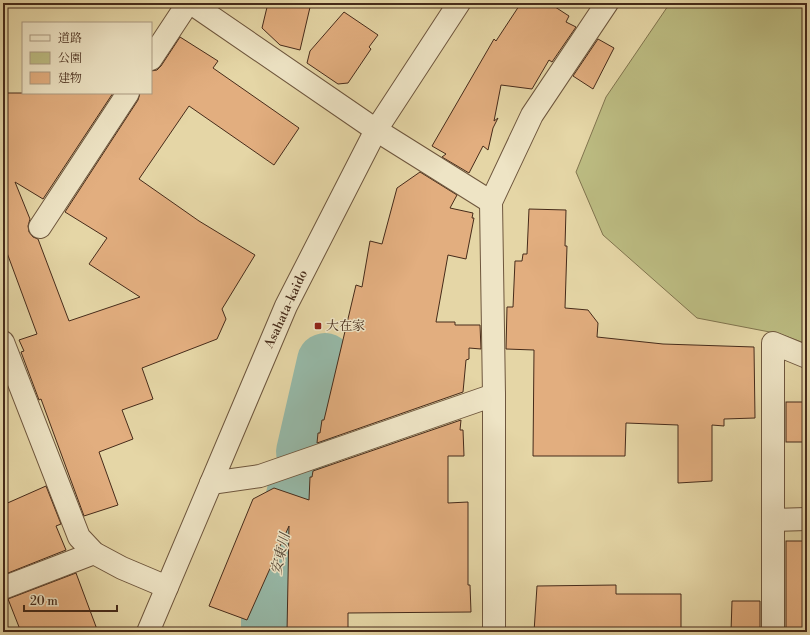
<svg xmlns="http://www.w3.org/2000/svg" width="810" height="635" viewBox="0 0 810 635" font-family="'Libre Bodoni','Noto Serif JP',serif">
<rect width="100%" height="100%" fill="#e5d6a6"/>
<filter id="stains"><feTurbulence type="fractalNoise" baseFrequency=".005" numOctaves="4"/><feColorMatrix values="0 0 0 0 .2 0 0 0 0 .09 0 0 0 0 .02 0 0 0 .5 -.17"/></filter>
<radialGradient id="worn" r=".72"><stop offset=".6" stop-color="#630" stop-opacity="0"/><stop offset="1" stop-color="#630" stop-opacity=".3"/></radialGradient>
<polygon fill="#bcbc82" stroke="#81744e" points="670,3 807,3 807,344 780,334 697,318 603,235 576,172 606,97"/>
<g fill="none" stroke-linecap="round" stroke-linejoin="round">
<g stroke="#96b9a8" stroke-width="56">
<polyline points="304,452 325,361"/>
<polyline points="269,632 269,606 298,478"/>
</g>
</g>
<g fill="#e2ae7f" stroke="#462b1a">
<polygon points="268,3 311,3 300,50 280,45 262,28"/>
<polygon points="521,3 549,3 569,16 566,22 576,27 552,62 549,60 532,89 501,85 494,121 498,118 493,128 488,150 483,146 469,173 442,157 446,154 432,146 494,39 496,41"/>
<polygon points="344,12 378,35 369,47 371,49 348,83 338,84 307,63 310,51"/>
<polygon points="180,37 218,61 213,68 299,128 274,165 189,106 139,179 199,221 255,255 222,309 226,319 217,339 142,368 153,399 122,410 133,439 99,452 118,505 84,516 41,399 39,400 21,352 24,351 19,340 37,334 3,242 3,93 113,93 43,199 15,182 30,219 28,226 29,232 33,237 38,239 69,321 140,297 89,264 107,238 65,212 138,100 140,93 151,93 151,71 157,70 161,66"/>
<polygon points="598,39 614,48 593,89 573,76"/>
<polygon points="420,172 457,195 450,208 473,213 472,218 474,218 466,259 448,255 436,322 455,322 455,325 480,325 481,349 469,348 469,359 466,360 463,392 317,443 318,433 320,433 322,420 324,420 356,285 362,287 370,241 382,244 397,188"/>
<polygon points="529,209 566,210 565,246 567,246 565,308 588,310 598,323 597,337 663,344 754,347 755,418 724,419 724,426 712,425 712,481 678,483 678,425 626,423 625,456 533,456 534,350 506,349 507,307 513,307 515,261 522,261 523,254 527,254"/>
<rect x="786" y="402" width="21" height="40"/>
<polygon points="461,420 460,430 463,430 464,456 448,456 448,503 468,502 468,585 470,585 471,612 348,613 348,632 287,632 289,526 247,620 209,606 253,499 274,488 309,500 310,477 312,477 313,471"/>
<polygon points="46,486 61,524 56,526 66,550 3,575 3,505"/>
<rect x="786" y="541" width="21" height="91"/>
<polygon points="76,573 98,632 21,632 8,599"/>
<polygon points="616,585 616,594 681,594 681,632 534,632 537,586"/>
<polygon points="732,601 760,601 760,632 731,632"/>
</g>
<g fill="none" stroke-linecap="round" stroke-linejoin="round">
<defs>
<g id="minor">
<polyline points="191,3 376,130 491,202"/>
<polyline points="151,59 188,3"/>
<polyline points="40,227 128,93"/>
<polyline points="3,342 79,537 94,553 122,568 167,587"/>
<polyline points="211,483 260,476 494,395"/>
<polyline points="773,520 807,519"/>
<polyline points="3,588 94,553"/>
<polyline points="148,632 286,306 376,130 459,3"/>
<polyline points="494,632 494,395 491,202 532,115 607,3"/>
<polyline points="773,632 773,343 807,357"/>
</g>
</defs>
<use href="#minor" stroke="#6e563d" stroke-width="24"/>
<use href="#minor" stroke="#eee4c5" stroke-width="22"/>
</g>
<rect fill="#8f2418" stroke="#eee4c5" stroke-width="1.5" x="314" y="322" width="8" height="8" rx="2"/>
<g text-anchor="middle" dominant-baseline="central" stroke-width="3" stroke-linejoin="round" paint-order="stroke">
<g font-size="13" fill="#462b1a" stroke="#eee4c5">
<text transform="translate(286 309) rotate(-65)">Asahata-kaido</text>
</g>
<g font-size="13" fill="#462b1a" stroke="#eee4c5" text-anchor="start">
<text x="326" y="326">大在家</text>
</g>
<g font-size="14" font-style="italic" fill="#564736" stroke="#eee4c5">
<text transform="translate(281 554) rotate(-77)">安東川</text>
</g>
</g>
<rect width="810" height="635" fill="none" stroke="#e5d6a6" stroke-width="16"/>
<rect x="4" y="4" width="802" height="627" fill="none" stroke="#462b1a" stroke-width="2"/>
<rect x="8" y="8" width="794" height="619" fill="none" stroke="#462b1a"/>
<rect x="22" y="22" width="130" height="72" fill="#eee4c5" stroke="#ab9a81"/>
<rect x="30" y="35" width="20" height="6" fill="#eee4c5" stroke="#ab9a81"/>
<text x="58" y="42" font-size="12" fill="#462b1a">道路</text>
<rect x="30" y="52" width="20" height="12" fill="#bcbc82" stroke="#ab9a81"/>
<text x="58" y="62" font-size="12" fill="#462b1a">公園</text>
<rect x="30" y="72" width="20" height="12" fill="#e2ae7f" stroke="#ab9a81"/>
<text x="58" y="82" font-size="12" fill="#462b1a">建物</text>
<path d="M24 605v6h93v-6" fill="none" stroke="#462b1a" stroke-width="2"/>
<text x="30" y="605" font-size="12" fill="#462b1a" stroke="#eee4c5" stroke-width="3" paint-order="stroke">20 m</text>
<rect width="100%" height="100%" filter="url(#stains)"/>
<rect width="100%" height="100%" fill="url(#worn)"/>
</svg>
